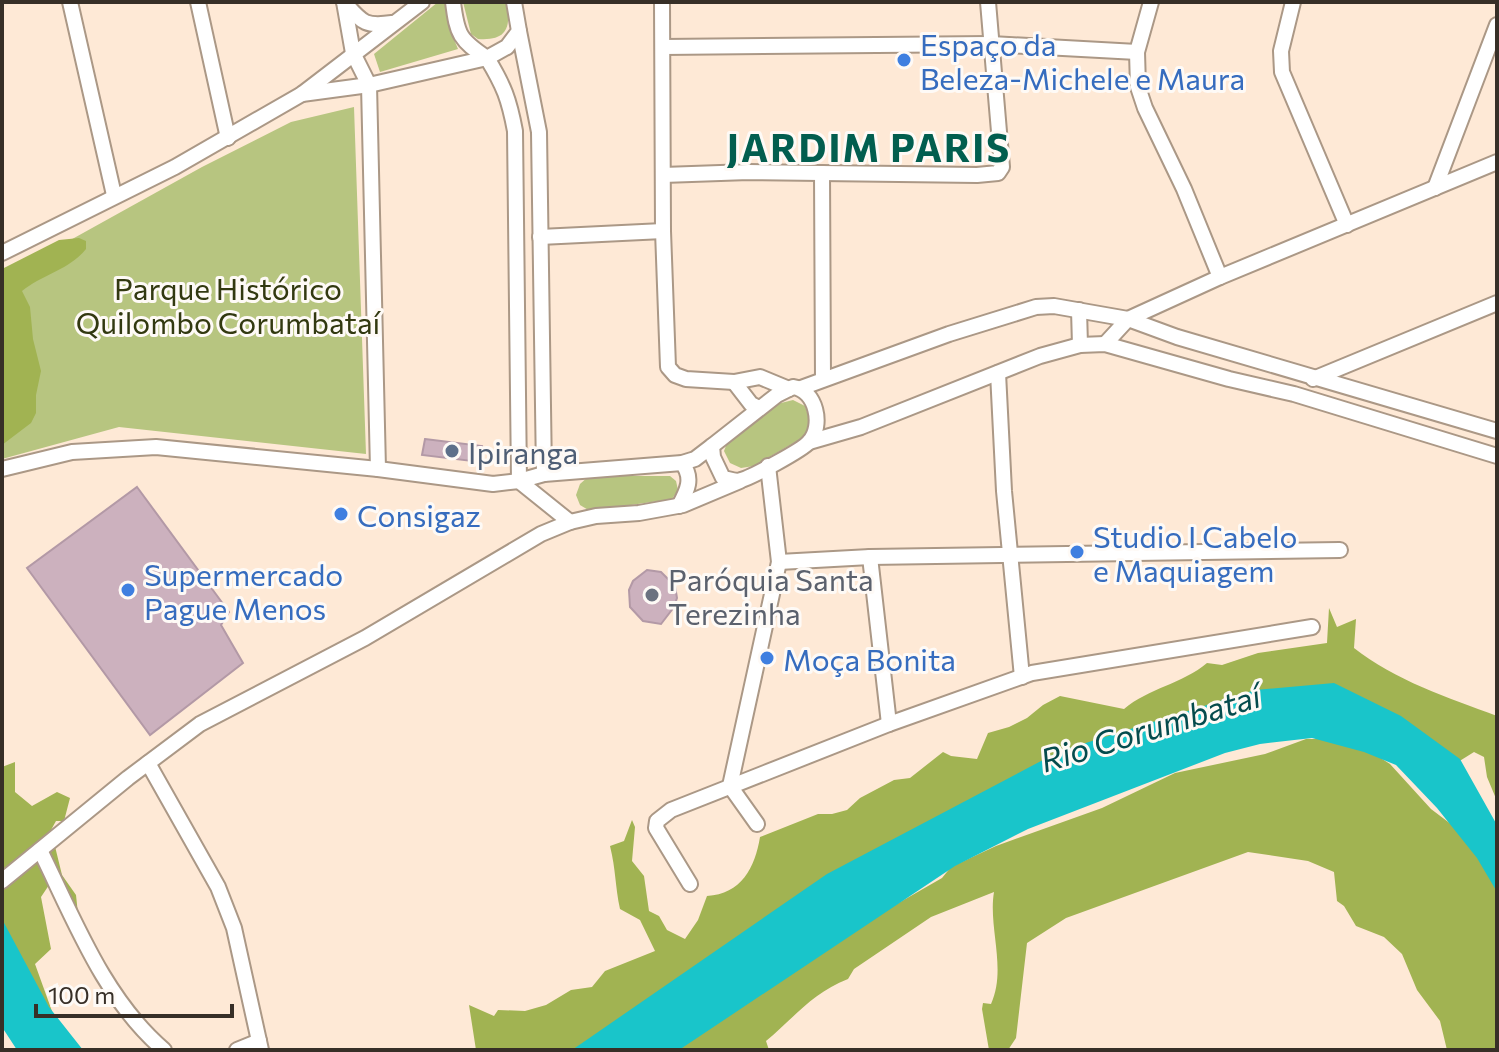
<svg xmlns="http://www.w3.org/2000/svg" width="1499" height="1052" viewBox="0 0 1499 1052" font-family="Commissioner,sans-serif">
<rect width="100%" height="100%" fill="#fee9d6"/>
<g fill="#b7c580">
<polygon points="438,2 446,2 449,27 458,49 380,72 374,54"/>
<path d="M463,2H507C511,28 507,41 478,39L471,34Z"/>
<polygon points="354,107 366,454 119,427 2,459 2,278 202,167 291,122"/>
<polygon points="793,400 805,406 810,421 809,434 754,466 741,468 730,463 724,451 729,438 777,404"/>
<polygon points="589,476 670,476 676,481 678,490 672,499 590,511 580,505 576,495 580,484"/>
</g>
<g fill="#a1b352">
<path d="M79,238L86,241V249C69,270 43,274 22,291L30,307L33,339L41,371L36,395V413L31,423L2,445V269L59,240Z"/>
<path d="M1329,608L1337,627L1356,619L1354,648C1394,680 1449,698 1497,716V801L1487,777L1484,757L1474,752L1458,762L1255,706L574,1050H476L469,1005L494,1016L498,1010L525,1011L546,1005L571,990L592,987L605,971L655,951L640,920L620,909C615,886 616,870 610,846L624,841L632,820L635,827L632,861L644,876L649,911L659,916L667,930L685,939L698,920L707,896C741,894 755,868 760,837L818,814H832L847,810L860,798L894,780L910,778L943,752L951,756L977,759L988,733L1009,727L1027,718L1043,705L1060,696L1124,709C1149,688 1182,684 1207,663L1222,665L1258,653L1327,643Z"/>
<path d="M1306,739H1327L1365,748L1390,764L1431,809L1468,837L1497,884V1050H1447L1440,1021L1417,990L1402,954L1384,937L1356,926L1344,906L1337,901L1334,872L1308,861L1248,852L1066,918L1027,943L1016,1038L1008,1050H989L982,1009L983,1003L991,1004C1007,969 988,927 994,892L931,917L854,969L848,979C812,993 795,1017 766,1041L769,1050H643L942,878L951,867L996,846L1102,808L1175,773L1265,754Z"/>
<polygon points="15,762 15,792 32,806 57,792 70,798 64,821 56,821 51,830 62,875 76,895 78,914 49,885 41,897 51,949 35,964 66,1050 2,965 2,767"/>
</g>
<g fill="#19c5ca">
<polygon points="1334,683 1401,716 1460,759 1497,825 1497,892 1477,858 1437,808 1396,765 1364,752 1312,738 1260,744 1225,753 1028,829 955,866 679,1050 572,1050 827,874 1060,751 1255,690"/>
<polygon points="2,919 49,1007 83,1050 17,1050 2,1027"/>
</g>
<g fill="#ccb1be" stroke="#b399a6" stroke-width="2">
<polygon points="425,439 482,446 480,462 422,455"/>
<polygon points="137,487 229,612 221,625 243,663 150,735 27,568"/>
<polygon points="647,570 661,572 675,586 677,598 674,607 661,624 643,621 630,607 629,590 633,581"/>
</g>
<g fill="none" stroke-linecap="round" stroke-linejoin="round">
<defs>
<g id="minor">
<polyline points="70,2 114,195"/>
<polyline points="198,2 228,138"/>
<polyline points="344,2 353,53 369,85 378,469"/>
<path d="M344,2C362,22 364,27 392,23"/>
<path d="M453,2C457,35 460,40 487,58L507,47L519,31L514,2"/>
<polyline points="662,2 663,231 668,367 675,375 686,379 734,382 760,377 789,389"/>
<polyline points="1151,2 1137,52 1138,87 1145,108 1184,189 1220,277"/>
<polyline points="1293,2 1281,51 1282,72 1347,225"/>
<polyline points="519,31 539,132 544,474"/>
<polyline points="663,47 991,44 1137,52"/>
<path d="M302,94L369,85L487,58C504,86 509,99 515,131L519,481"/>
<polyline points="822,173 823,378"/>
<polyline points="663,175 749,172 977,175 998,173 1002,167 988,2"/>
<polyline points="1435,188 1497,25"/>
<polyline points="540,237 663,231"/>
<polyline points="2,253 175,167 302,94 422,2"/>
<polyline points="1079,310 1080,345"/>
<polyline points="1105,344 1128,319 1220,277 1497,162"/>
<polyline points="998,373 1004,491 1022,677"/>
<polyline points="1313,379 1497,303"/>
<polyline points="734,382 751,404 759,408"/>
<path d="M793,387C816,390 824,426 809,442C802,450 752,477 741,480C736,482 729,479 723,478L713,457L712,446L777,395Z"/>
<polyline points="801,388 949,334 1036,307 1054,306 1128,319 1177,337 1497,431"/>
<polyline points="809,442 861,427 1040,356 1080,345 1105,344 1229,379 1294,394 1497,456"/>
<polyline points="2,469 72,452 156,447 378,469 493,484 519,481 544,474 682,463 695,459 712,446"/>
<polyline points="519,481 570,522"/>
<path d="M679,506C687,491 694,478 682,463"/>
<polyline points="870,557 889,724"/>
<polyline points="779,562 870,557 1340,550"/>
<polyline points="148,763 218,887 234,928 261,1050"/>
<polyline points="757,824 730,786 779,562 768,466"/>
<path d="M40,850C74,919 104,999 164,1050"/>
<polyline points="2,881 128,778 200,724 365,638 541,534 570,522 596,516 639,513 683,505 740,481"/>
<polyline points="690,884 656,828 657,821 671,810 889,724 1032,673 1312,627"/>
<polyline points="237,1050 259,1041"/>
</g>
</defs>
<use href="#minor" stroke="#ab9886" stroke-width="18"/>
<use href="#minor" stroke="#fff" stroke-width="14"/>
</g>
<g fill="#3f7fe0" stroke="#fefaf6" stroke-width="3">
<circle cx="904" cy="60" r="8"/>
<circle cx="341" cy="514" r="8"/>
<circle cx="1077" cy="552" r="8"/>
<circle cx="128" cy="590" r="8"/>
<circle cx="767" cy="658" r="8"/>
</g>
<circle fill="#5c6f8a" stroke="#fefaf6" stroke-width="3" cx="452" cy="451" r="8"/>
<circle fill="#6b7280" stroke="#fefaf6" stroke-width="3" cx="652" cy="595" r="8"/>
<g text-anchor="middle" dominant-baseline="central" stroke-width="6" stroke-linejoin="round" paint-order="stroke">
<g font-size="30" fill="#366cbe" stroke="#fefaf6" text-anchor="start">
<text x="920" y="43">Espaço da<tspan x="920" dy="34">Beleza-Michele e Maura</tspan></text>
<text x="357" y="514">Consigaz</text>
<text x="1093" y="535">Studio I Cabelo<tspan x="1093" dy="34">e Maquiagem</tspan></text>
<text x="144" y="573">Supermercado<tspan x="144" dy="34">Pague Menos</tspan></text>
<text x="783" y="658">Moça Bonita</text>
</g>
<g font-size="30" fill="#323910" stroke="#fefaf6">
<text x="228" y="287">Parque Histórico<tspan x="228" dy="34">Quilombo Corumbataí</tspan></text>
</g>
<g font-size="30" fill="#4e5e75" stroke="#fefaf6" text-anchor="start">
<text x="468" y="451">Ipiranga</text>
</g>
<g font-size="30" fill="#5b616d" stroke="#fefaf6" text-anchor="start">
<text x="668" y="578">Paróquia Santa<tspan x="668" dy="34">Terezinha</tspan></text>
</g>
<g font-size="32" font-style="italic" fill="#054b4d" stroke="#fefaf6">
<text transform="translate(1150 727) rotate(-17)">Rio Corumbataí</text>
</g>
<g font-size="38" font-weight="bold" letter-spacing="2" fill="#025e4f" stroke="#fefaf6">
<text x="869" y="146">JARDIM PARIS</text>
</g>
</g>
<rect width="1499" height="1052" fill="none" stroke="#372f27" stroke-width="8"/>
<path d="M36 1004v12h196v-12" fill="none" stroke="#372f27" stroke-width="4"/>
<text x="48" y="1004" font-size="24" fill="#372f27" stroke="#fefaf6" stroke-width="6" paint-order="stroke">100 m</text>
</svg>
